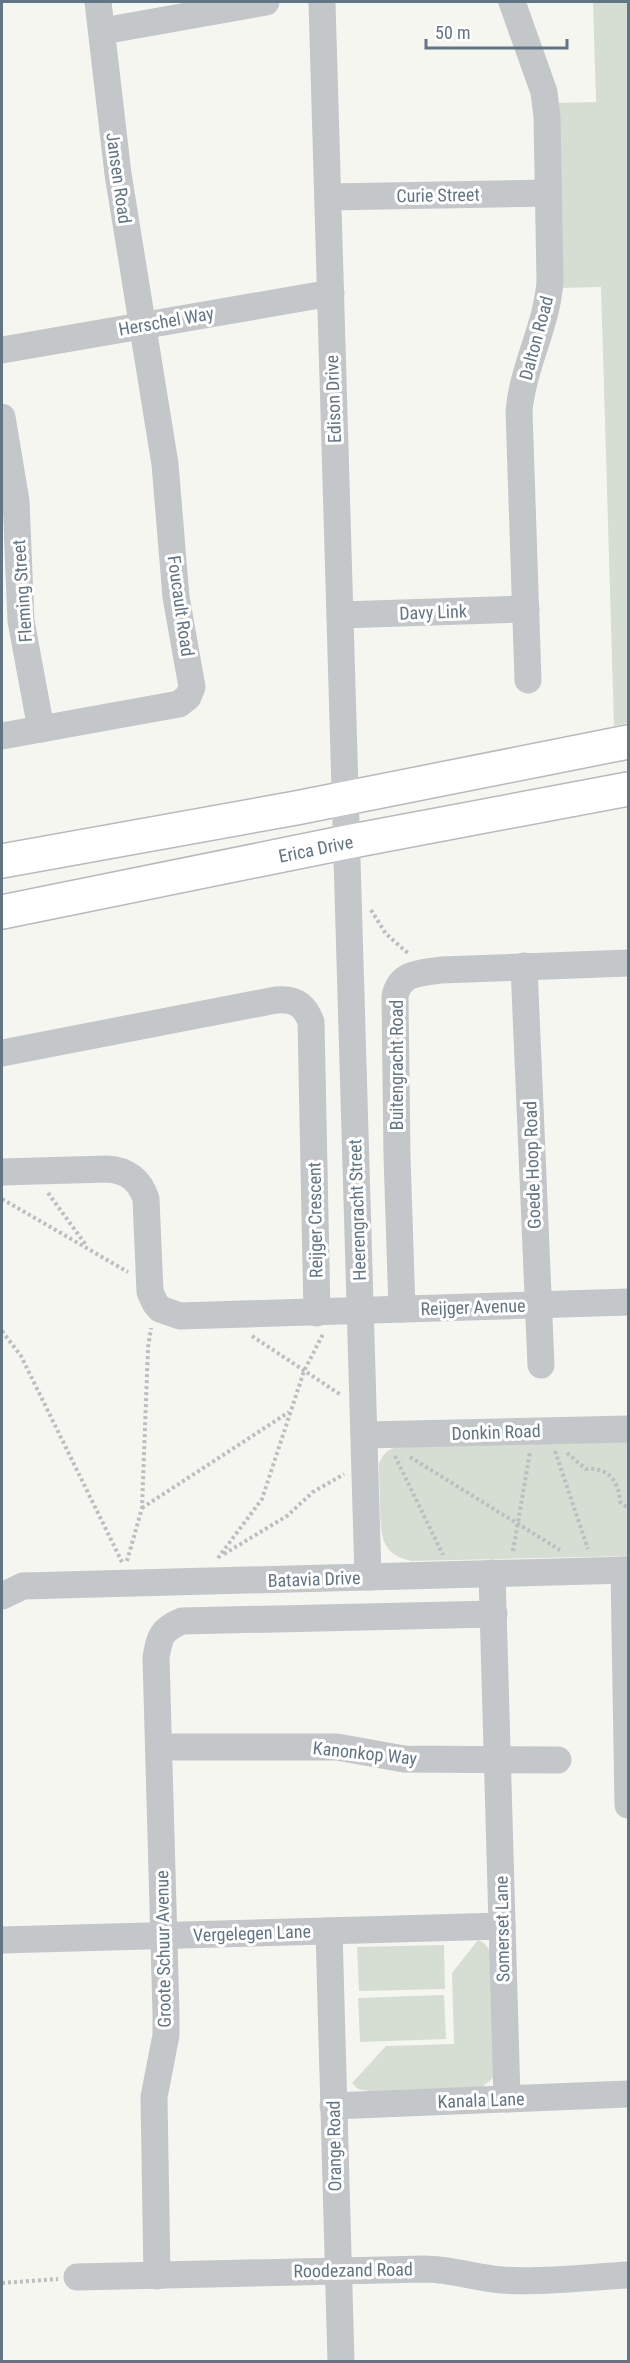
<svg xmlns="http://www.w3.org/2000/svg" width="630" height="2363" viewBox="0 0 630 2363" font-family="'Roboto Condensed',sans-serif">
<rect width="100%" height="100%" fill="#f6f6f1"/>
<g fill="#d6ddd2">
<polygon points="593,2 628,2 628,723 614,726 601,287 556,288 553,103 596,102"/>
<path d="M628,1441V1556L412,1561C380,1555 381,1534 380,1507C380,1492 379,1478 379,1464C382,1455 387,1450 396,1447Z"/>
<polygon points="478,1940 484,1943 492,1953 495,2073 492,2079 482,2087 369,2091 358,2089 352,2083 386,2046 454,2044 452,1973"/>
<polygon points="444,1945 445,1989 359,1991 357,1947"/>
<polygon points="444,1995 446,2039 360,2042 358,1998"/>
</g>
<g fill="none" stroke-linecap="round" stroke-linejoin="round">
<defs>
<g id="major">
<polyline points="2,861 296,808 628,742"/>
<path id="s1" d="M2,912L347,842L628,789"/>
</g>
</defs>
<use href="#major" stroke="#b6babe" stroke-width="36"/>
<g stroke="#bcbfc1" stroke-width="4" stroke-dasharray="3 3" stroke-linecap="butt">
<polyline points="371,910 386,934 409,954"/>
<polyline points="48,1193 86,1245"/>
<polyline points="2,1199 128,1272"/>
<polyline points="2,1331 21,1356 122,1562"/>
<polyline points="252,1336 341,1395"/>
<polyline points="555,1451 588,1549"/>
<path d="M567,1453L586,1469C608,1467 619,1481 620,1502L628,1508"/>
<polyline points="395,1456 443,1555"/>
<polyline points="410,1457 560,1550"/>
<polyline points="142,1508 289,1412"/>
<polyline points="513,1551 530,1452"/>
<polyline points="224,1554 287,1516 313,1492 344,1474"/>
<polyline points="218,1558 262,1499 304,1371 323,1334"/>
<polyline points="127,1561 142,1508 148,1348 151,1328"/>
<polyline points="2,2283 58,2279"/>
</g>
<g stroke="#c3c7ca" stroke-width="27">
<polyline points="322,2 368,1577"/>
<path d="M512,2L544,92L547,117L550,281C547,326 523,366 519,411L528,680"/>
<polyline points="103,31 266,2"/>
<polyline points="328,197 548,193"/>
<polyline points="2,350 331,293"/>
<polyline points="2,417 16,501 21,621 41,729"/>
<polyline points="340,615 526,609"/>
<polyline points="2,736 179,704 188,697 192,687 176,597 165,464 118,174 98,2"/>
<polyline points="524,966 541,1365"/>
<path d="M2,1053L276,1000C294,998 305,1005 311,1022L317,1313"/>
<path d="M2,1172L107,1169C127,1170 140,1180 146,1199L150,1292L155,1303L160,1309L180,1316L628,1302"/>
<path d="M402,1309L397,1156L395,996C400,972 421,973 441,970L628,963"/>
<polyline points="364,1435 628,1429"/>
<polyline points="624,1570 628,1805"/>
<polyline points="492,1573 507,2099"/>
<polyline points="2,1596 23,1586 628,1570"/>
<polyline points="159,1747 337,1747 404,1759 558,1760"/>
<polyline points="329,1931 341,2362"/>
<polyline points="2,1940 502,1926"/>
<polyline points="333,2106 628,2094"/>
<path d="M157,2276L154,2097L166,2035V2014L156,1657C160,1636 161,1630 182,1621L494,1614"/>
<path d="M77,2277L424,2269C451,2269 476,2278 502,2280C541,2283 589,2277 628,2275"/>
</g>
<use href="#major" stroke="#fff" stroke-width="33"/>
</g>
<g text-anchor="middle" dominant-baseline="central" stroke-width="6" stroke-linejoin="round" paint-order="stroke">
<g font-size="18" fill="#627585" stroke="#fff">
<text transform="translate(119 178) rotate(82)">Jansen Road</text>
<text transform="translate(438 195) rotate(-1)">Curie Street</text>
<text transform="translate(166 321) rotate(-10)">Herschel Way</text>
<text transform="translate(536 338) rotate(-75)">Dalton Road</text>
<text transform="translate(333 399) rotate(-92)">Edison Drive</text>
<text transform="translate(22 591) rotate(-94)">Fleming Street</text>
<text transform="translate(181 606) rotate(82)">Foucault Road</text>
<text transform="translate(433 612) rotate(-2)">Davy Link</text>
<text stroke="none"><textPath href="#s1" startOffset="320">Erica Drive</textPath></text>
<text transform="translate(396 1065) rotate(-90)">Buitengracht Road</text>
<text transform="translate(532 1165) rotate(-92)">Goede Hoop Road</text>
<text transform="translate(357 1210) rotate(-92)">Heerengracht Street</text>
<text transform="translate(315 1220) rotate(-91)">Reijger Crescent</text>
<text transform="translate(473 1307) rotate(-2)">Reijger Avenue</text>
<text transform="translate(496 1432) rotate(-2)">Donkin Road</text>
<text transform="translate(314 1579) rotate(-2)">Batavia Drive</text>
<text transform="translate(365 1753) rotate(6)">Kanonkop Way</text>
<text transform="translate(502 1929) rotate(-91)">Somerset Lane</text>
<text transform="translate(252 1933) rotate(-2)">Vergelegen Lane</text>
<text transform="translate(163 1949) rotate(-91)">Groote Schuur Avenue</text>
<text transform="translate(481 2100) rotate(-2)">Kanala Lane</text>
<text transform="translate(334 2146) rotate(-91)">Orange Road</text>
<text transform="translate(353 2270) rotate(-1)">Roodezand Road</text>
</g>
</g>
<rect width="630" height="2363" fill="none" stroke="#627585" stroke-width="6"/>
<path d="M426 39v9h141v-9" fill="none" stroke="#627585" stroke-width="3"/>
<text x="435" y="39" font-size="18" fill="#627585" stroke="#ffffff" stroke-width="4.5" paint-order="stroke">50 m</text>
</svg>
